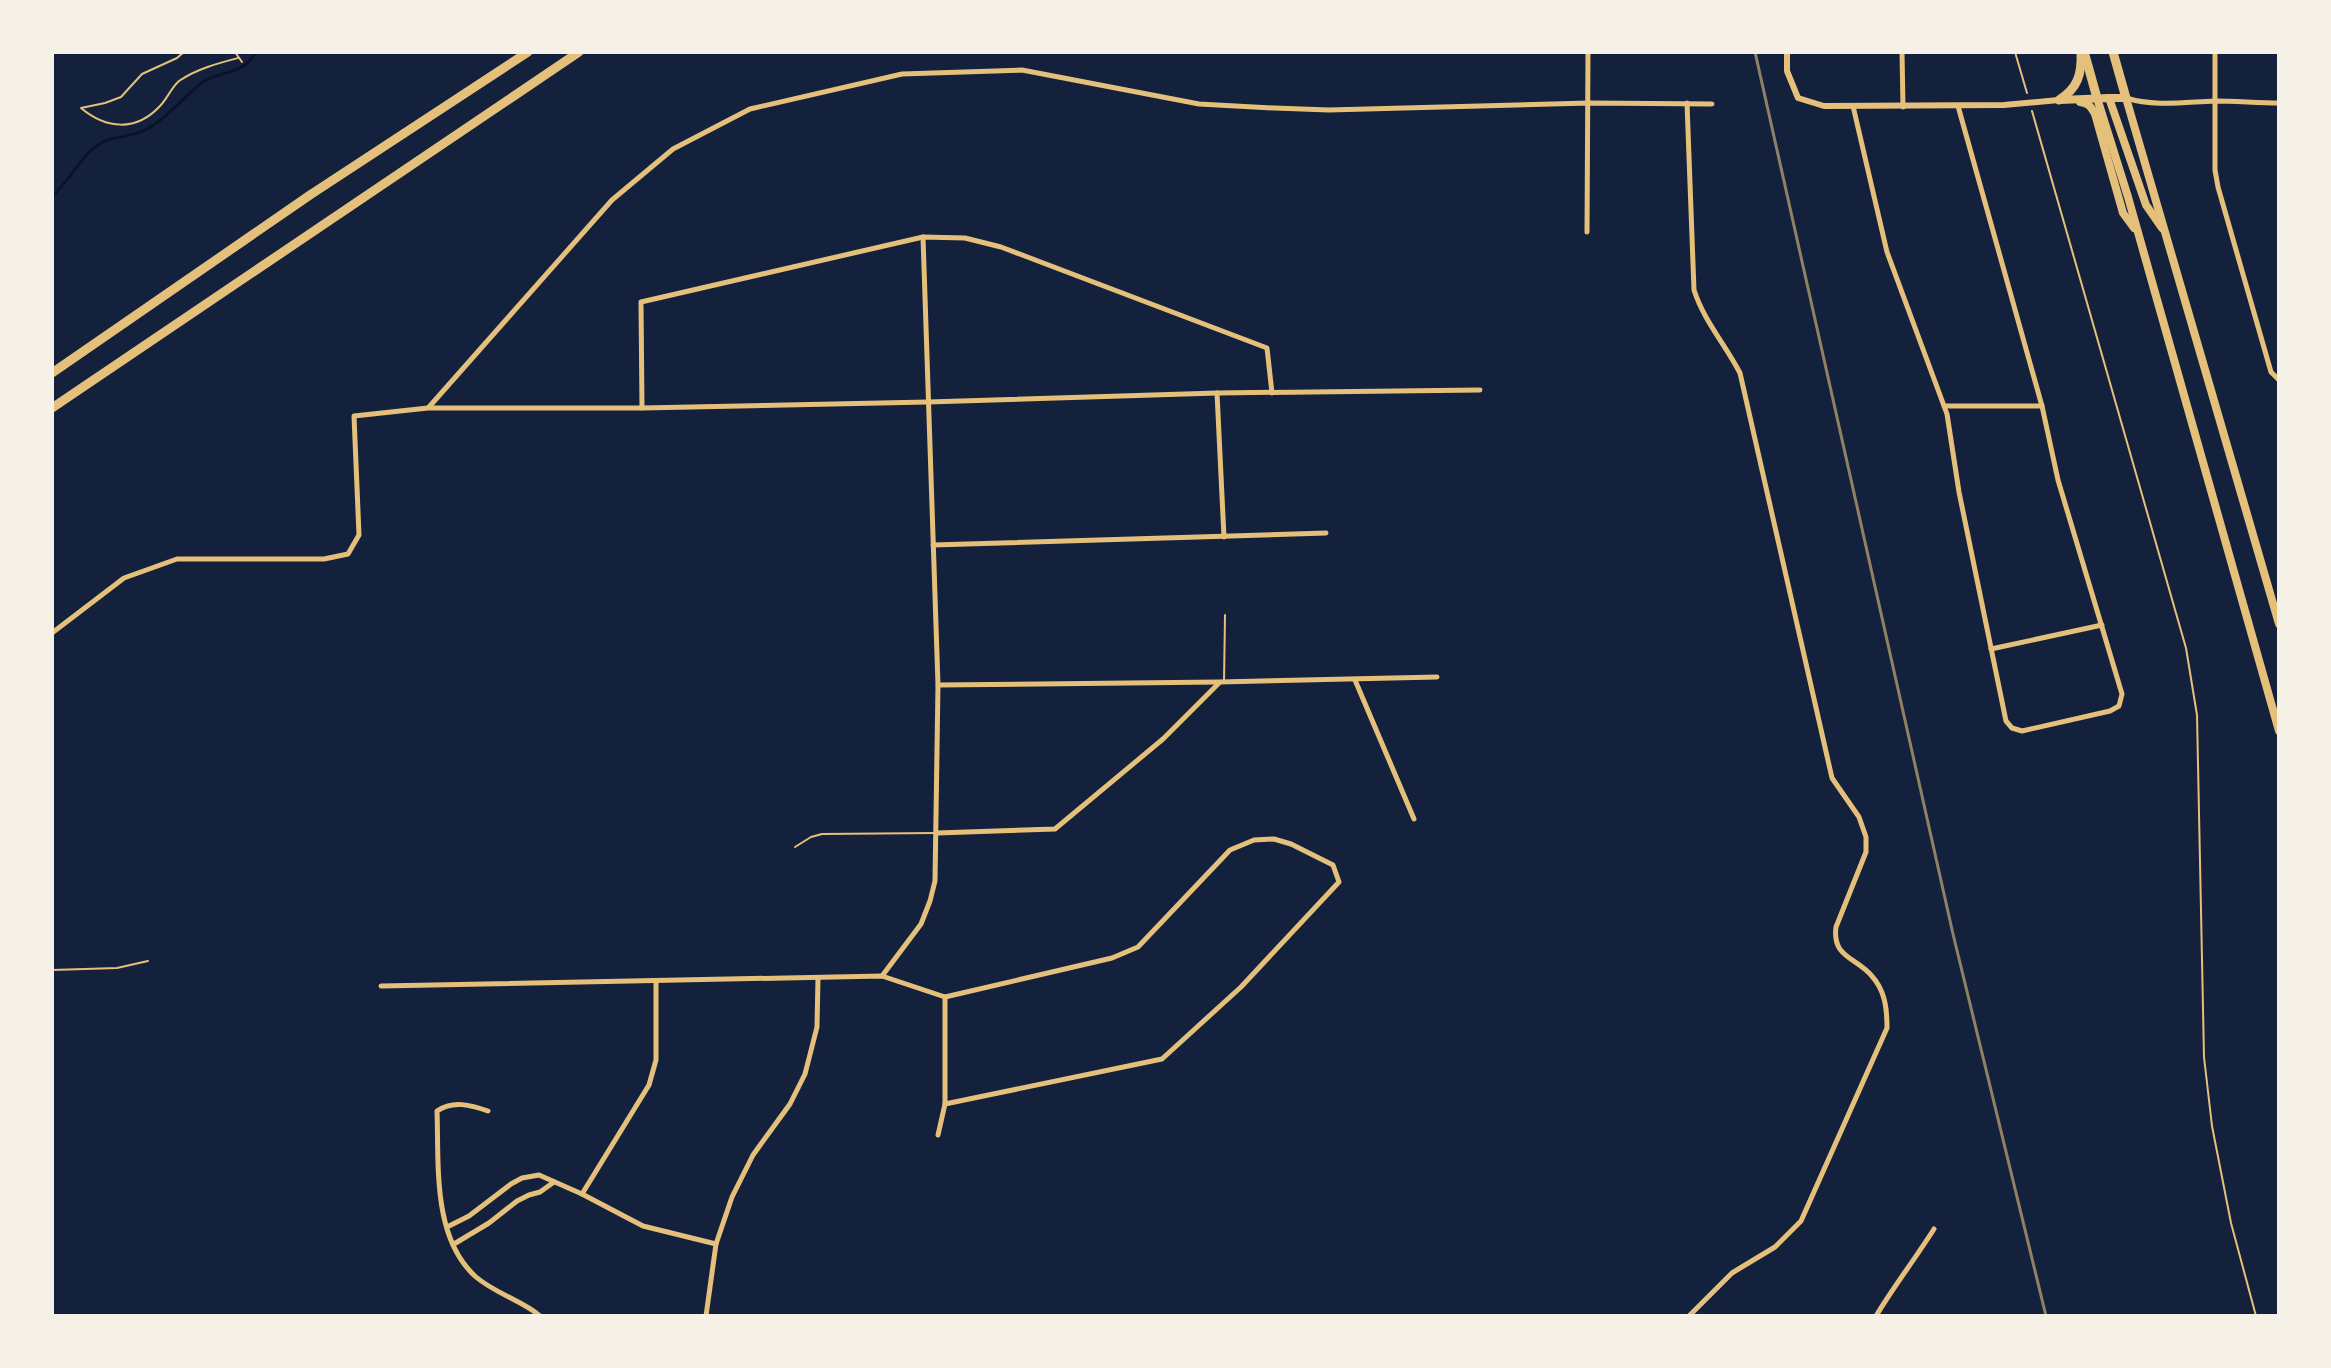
<svg xmlns="http://www.w3.org/2000/svg" width="2331" height="1368" viewBox="0 0 2331 1368" font-family="Spectral,serif">
<rect width="100%" height="100%" fill="#14213d"/>
<g fill="none" stroke-linecap="round" stroke-linejoin="round">
<path stroke="#0b132b" stroke-width="3" d="M52,196C70,182 80,156 98,145C111,135 131,138 145,130C167,119 183,97 203,82C220,70 246,75 255,52"/>
<g stroke="#e5c07b" stroke-width="2">
<path d="M184,52L177,58L142,74L121,97L105,103L81,108C106,129 136,132 160,106C167,99 171,88 179,81C196,69 219,63 238,58"/>
<polyline points="235,52 242,62"/>
<polyline points="2015,52 2027,93"/>
<polyline points="2032,111 2186,648 2197,715 2204,1057 2212,1126 2231,1223 2256,1316"/>
<polyline points="52,970 117,968 148,961"/>
</g>
<g stroke="#e5c07b" stroke-width="2">
<polyline points="1224,682 1225,615"/>
<polyline points="795,847 811,837 822,834 936,833"/>
</g>
<g stroke="#e5c07b" stroke-width="5">
<polyline points="1902,52 1903,107"/>
<polyline points="2215,52 2215,170 2218,187 2271,372 2279,380"/>
<path d="M2126,98C2155,107 2185,102 2215,101C2236,101 2258,103 2279,103"/>
<path d="M1687,103L1694,290C1704,321 1725,344 1740,373L1832,778L1859,817L1866,837V852L1836,927C1832,957 1855,957 1871,975C1885,990 1887,1008 1887,1028L1801,1221L1775,1247L1732,1273L1689,1316"/>
<polyline points="1853,106 1887,252 1947,414 1959,492 2006,721 2012,728 2022,731 2110,711 2119,706 2122,694 2058,480 2042,406 1958,106"/>
<polyline points="1587,232 1588,52"/>
<polyline points="1217,393 1224,537"/>
<polyline points="1944,406 2042,406"/>
<polyline points="429,407 612,200 673,149 750,109 902,74 1022,70 1199,104 1274,108 1329,110 1589,103 1712,104"/>
<polyline points="642,408 641,302 923,237 965,238 1001,247 1267,348 1272,393"/>
<polyline points="933,545 1326,533"/>
<polyline points="52,633 124,578 177,559 324,559 348,554 359,535 354,416 428,408 642,408 928,402 1217,393 1480,390"/>
<polyline points="1991,649 2102,625"/>
<polyline points="1355,680 1414,819"/>
<polyline points="938,685 1219,682 1437,677"/>
<polyline points="937,833 1055,829 1163,739 1219,683"/>
<polyline points="882,976 921,924 930,901 935,881 938,685 923,237"/>
<polyline points="381,986 882,976 945,997 1112,958 1138,947 1230,850 1254,840 1274,839 1291,844 1333,865 1339,882 1241,987 1162,1059 945,1104"/>
<path d="M488,1111C471,1105 453,1100 437,1111C439,1164 432,1238 476,1277C496,1294 523,1301 540,1316"/>
<polyline points="938,1135 945,1104 945,997"/>
<polyline points="582,1194 649,1085 656,1060 656,981"/>
<polyline points="447,1227 469,1216 511,1184 522,1178 539,1175 582,1194 643,1226 716,1244"/>
<polyline points="454,1244 489,1223 517,1201 529,1195 540,1192 554,1182"/>
<polyline points="706,1316 716,1244 732,1197 753,1155 790,1104 805,1074 817,1027 818,978"/>
<path d="M1876,1316C1894,1286 1915,1259 1934,1229"/>
</g>
<polyline stroke="#e5c07b" stroke-width="6" points="1787,52 1787,71 1798,98 1824,106 2004,105 2059,100"/>
<g stroke="#e5c07b" stroke-width="8">
<polyline points="2097,98 2128,197 2279,731"/>
<polyline points="2109,98 2126,98 2279,624"/>
<polyline points="2060,100 2109,98 2146,205 2162,228"/>
<path d="M2080,102C2089,103 2091,107 2095,114L2123,213L2134,228"/>
</g>
<g stroke="#e5c07b" stroke-width="9">
<polyline points="2113,52 2126,98"/>
<polyline points="2085,55 2097,98"/>
<path d="M2059,100C2078,88 2082,74 2081,52"/>
<polyline points="52,373 310,195 528,52"/>
<polyline points="52,408 579,52"/>
</g>
<polyline stroke="#918062" stroke-width="3" points="1755,52 1953,934 2046,1316"/>
</g>
<rect width="2331" height="1368" fill="none" stroke="#f6f1e7" stroke-width="108"/>
</svg>
